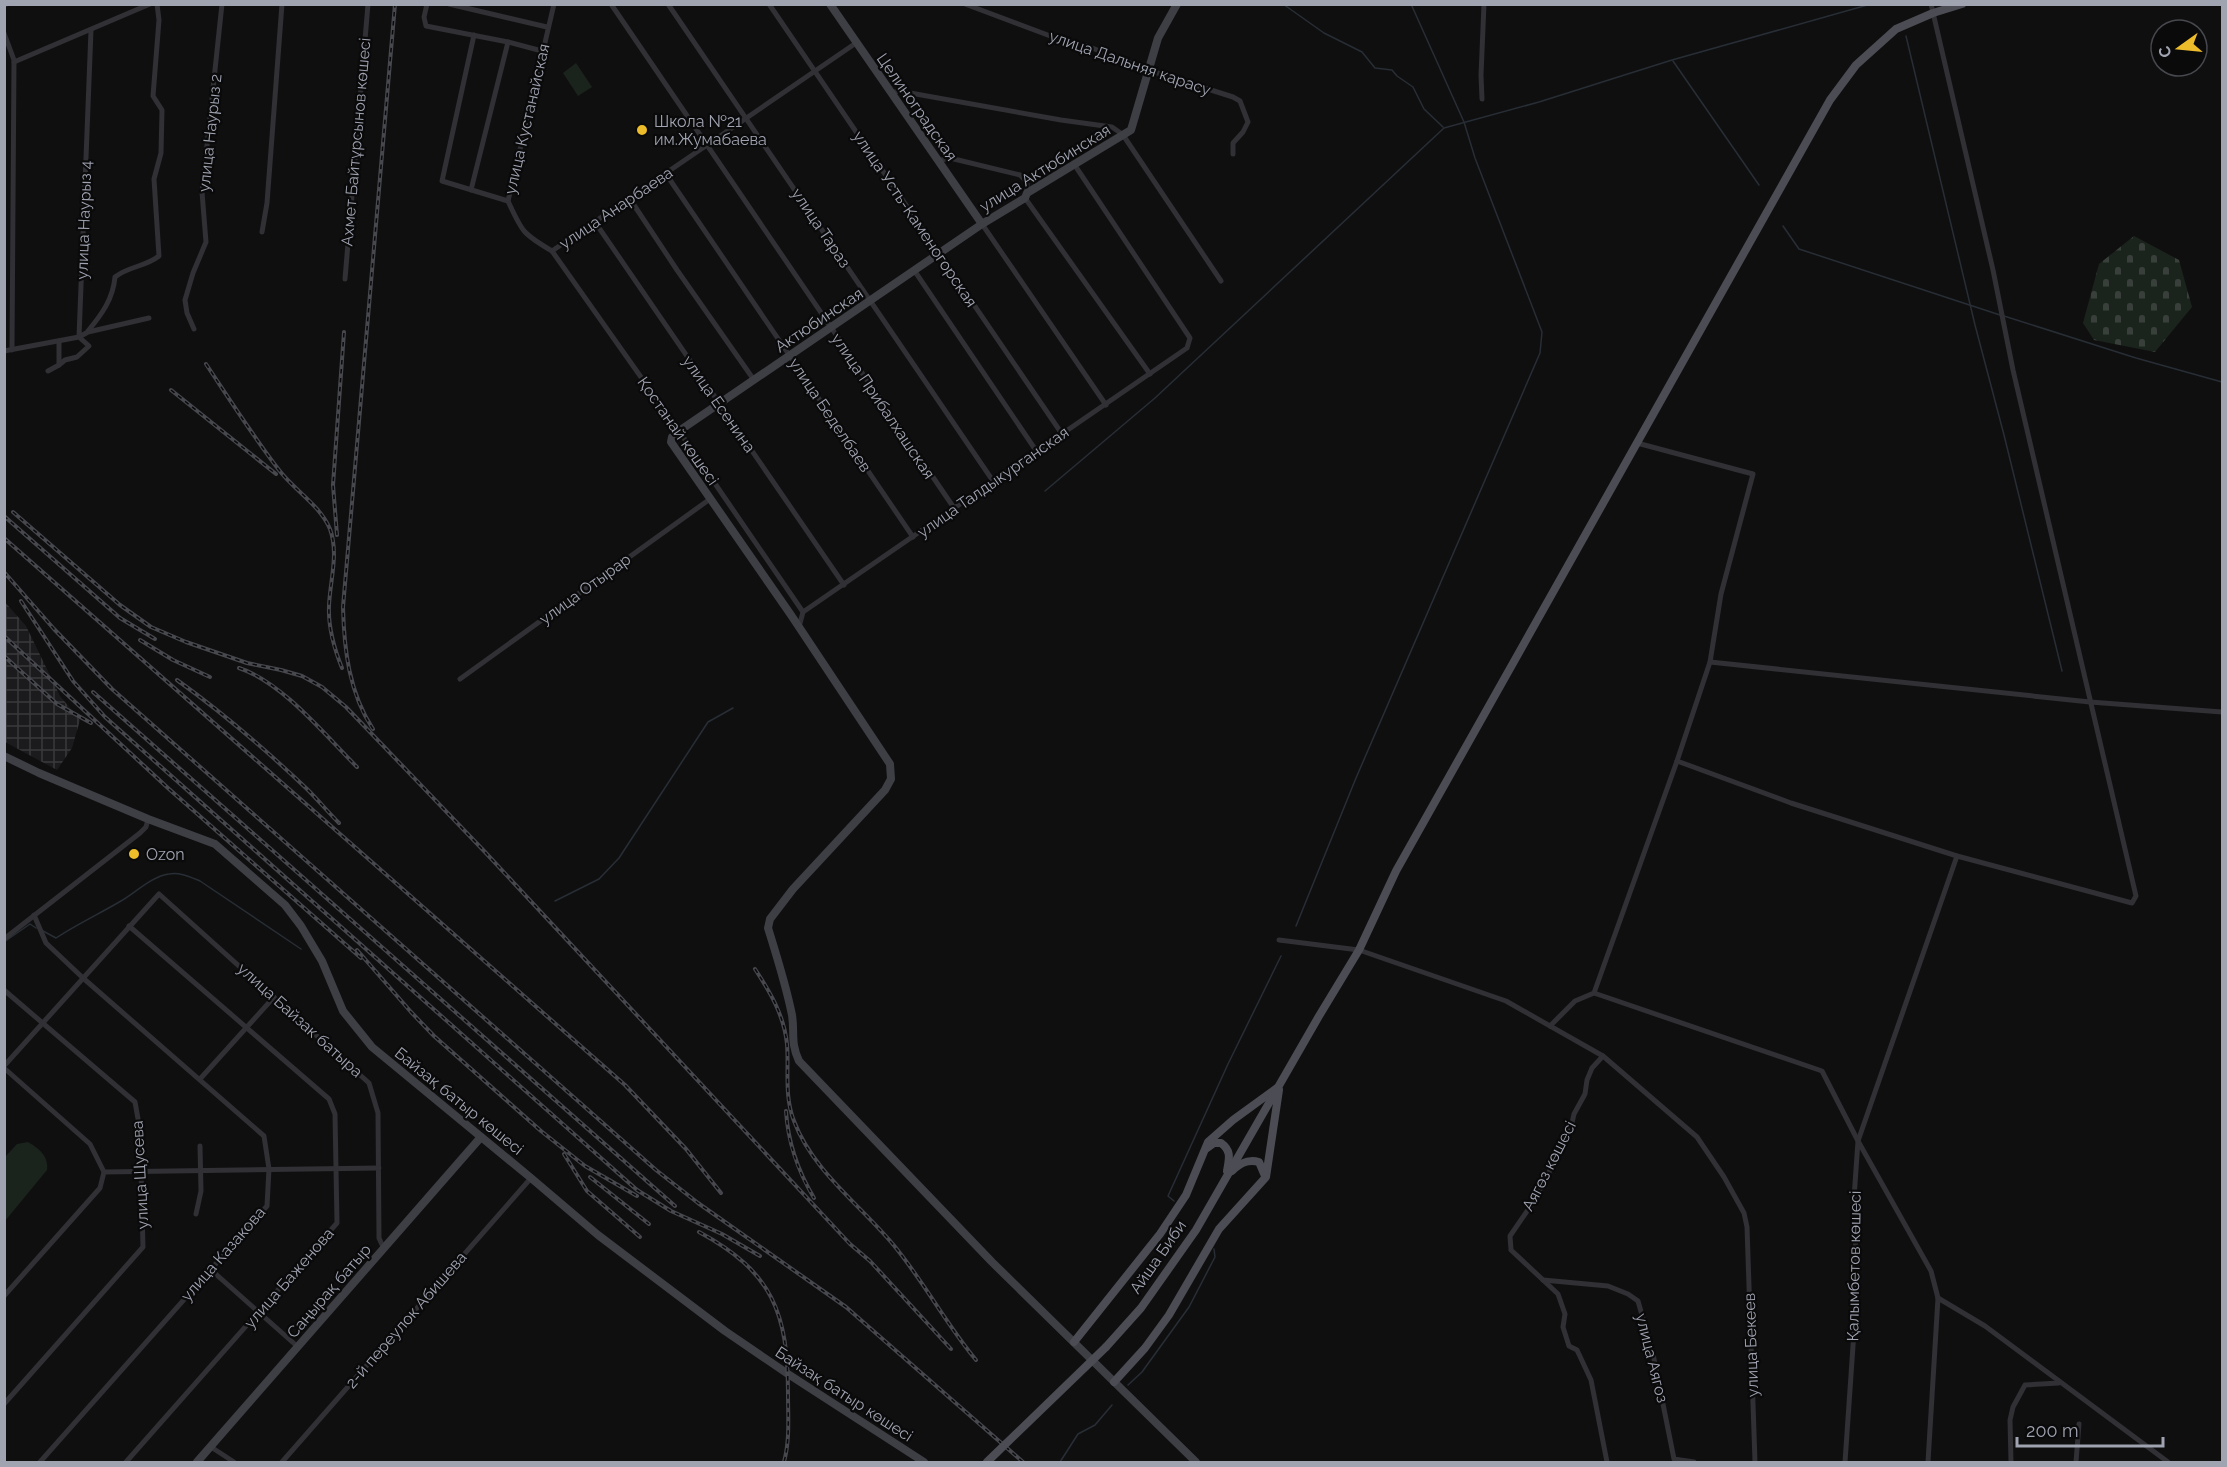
<svg xmlns="http://www.w3.org/2000/svg" width="2227" height="1467" viewBox="0 0 2227 1467" font-family="Raleway,sans-serif">
<defs>
<pattern id="industrial-grid" width="8" height="8" patternUnits="userSpaceOnUse" patternTransform="scale(1.5)"><rect width="8" height="8" fill="#1b1b1d"/><path d="M0 4h8M4 0v8" fill="none" stroke="#39393b"/></pattern>
<pattern id="cemetery-stones" width="16" height="16" patternUnits="userSpaceOnUse" patternTransform="scale(1.5)"><rect width="16" height="16" fill="#1b231d"/><path d="M2 7V4a2 2 0 0 1 4 0v3zM10 15v-3a2 2 0 0 1 4 0v3z" fill="#39403b"/></pattern>
</defs>
<rect width="100%" height="100%" fill="#0f0f10"/>
<polygon fill="url(#industrial-grid)" points="4,601 26,626 60,696 80,720 72,748 57,770 5,742"/>
<polygon fill="url(#cemetery-stones)" points="2134,236 2179,260 2192,307 2155,352 2094,340 2083,323 2099,264"/>
<g fill="#1b231d">
<polygon points="576,63 592,87 578,96 563,73"/>
<path d="M28,1142C38,1148 49,1156 47,1170L5,1221V1157L17,1144Z"/>
</g>
<g fill="none" stroke-linecap="round" stroke-linejoin="round">
<g stroke="#282e35" stroke-width="1.5">
<polyline points="1283,4 1324,33 1362,52 1375,68 1392,70 1397,76 1413,87 1424,109 1443,127"/>
<polyline points="1906,36 1975,325 2004,435 2062,671"/>
<polyline points="1673,61 1759,185"/>
<polyline points="1783,226 1799,249 2000,315"/>
<polyline points="2004,316 2136,358 2222,382"/>
<polyline points="1045,491 1155,398 1444,128 1539,102 1672,60 1871,4"/>
<polyline points="555,901 599,879 619,858 708,722 733,708"/>
<polyline points="1296,926 1356,778 1540,353 1542,332 1475,158 1464,122 1411,4"/>
<path d="M43,931L56,938C77,924 99,914 121,901C135,893 152,876 169,874C180,872 190,877 200,881L301,949"/>
<polyline points="4,942 30,924 36,928"/>
<polyline points="1174,1201 1168,1196 1228,1064 1281,956"/>
<polyline points="1128,1385 1142,1372 1189,1307 1215,1257 1214,1249"/>
<polyline points="1060,1462 1078,1434 1095,1425 1112,1405"/>
</g>
<g stroke="#303035" stroke-width="5">
<polyline points="427,4 424,17 426,26 508,42 542,51"/>
<polyline points="449,4 547,27"/>
<path d="M554,4L508,201C522,232 523,234 552,251L679,431L803,612"/>
<polyline points="611,4 954,508"/>
<polyline points="668,4 993,481"/>
<polyline points="769,4 1062,434"/>
<polyline points="965,4 1061,40 1087,46 1148,70 1233,97 1240,101 1248,122 1243,132 1233,143 1233,154"/>
<polyline points="4,5 7,4"/>
<polyline points="91,30 79,337 88,332 149,318"/>
<polyline points="4,33 14,60 12,350"/>
<polyline points="474,35 442,181 508,201"/>
<polyline points="14,62 150,4"/>
<polyline points="891,93 899,91 1061,120 1112,127 1122,134"/>
<polyline points="1482,99 1481,75 1484,4"/>
<polyline points="1123,135 1221,281"/>
<polyline points="937,161 950,158 1020,175 1027,182 1027,193"/>
<polyline points="666,174 913,537"/>
<polyline points="471,190 508,42"/>
<polyline points="1025,198 1150,374"/>
<polyline points="630,199 677,270 754,380"/>
<polyline points="595,222 844,585"/>
<polyline points="982,224 1106,405"/>
<polyline points="262,232 267,203 282,4"/>
<polyline points="552,251 856,43"/>
<polyline points="914,270 1037,452"/>
<polyline points="345,279 368,4"/>
<polyline points="194,329 187,313 185,300 193,273 206,242 202,192 222,4"/>
<path d="M88,331C102,314 113,299 115,277C129,266 145,267 159,256L154,179L161,153L162,110L153,96L159,20L157,4"/>
<polyline points="4,351 79,337 89,346 77,357 65,360 59,365"/>
<polyline points="48,371 59,365 59,341"/>
<polyline points="1637,443 1753,474 1721,594 1710,662 1677,761 1594,993 1822,1071 1858,1141 1931,1271 1938,1298 1928,1462"/>
<polyline points="799,627 803,612 1187,348 1190,338 1074,164"/>
<polyline points="1710,662 2090,702 2222,712"/>
<polyline points="460,679 710,499"/>
<polyline points="1677,761 1791,803 1957,856 2132,903 2136,896 2013,370 1993,270 1931,4"/>
<polyline points="34,915 46,943 83,978 264,1136 269,1169 267,1206 40,1462"/>
<polyline points="4,939 140,833 146,827 148,819"/>
<polyline points="1279,940 1359,950 1506,1001 1603,1056 1697,1137 1724,1177 1744,1213 1747,1227 1755,1462"/>
<polyline points="4,990 135,1102 140,1130 143,1247 4,1404"/>
<polyline points="1550,1026 1575,1001 1594,993"/>
<polyline points="1603,1056 1592,1068 1587,1080 1585,1094 1574,1114 1570,1132 1534,1201 1510,1236 1511,1250 1558,1294 1565,1314 1563,1327 1569,1346 1577,1350 1591,1380 1607,1462"/>
<polyline points="4,1066 159,894 369,1083 378,1113 379,1238 384,1249"/>
<polyline points="4,1068 90,1144 104,1172 100,1188 4,1296"/>
<polyline points="200,1079 274,997"/>
<polyline points="104,1172 379,1168"/>
<polyline points="196,1214 201,1191 200,1146"/>
<polyline points="210,1269 298,1347"/>
<polyline points="1543,1280 1608,1286 1628,1294 1638,1301 1653,1354 1674,1459 1694,1462"/>
<polyline points="1938,1298 1985,1326 2168,1462"/>
<polyline points="211,1447 234,1462"/>
<polyline points="126,1462 337,1223 335,1114 329,1099 129,926"/>
<polyline points="282,1462 531,1178"/>
<polyline points="1845,1462 1857,1288 1854,1198 1858,1141 1957,856"/>
<polyline points="2011,1462 2010,1420 2013,1407 2025,1385 2059,1383"/>
<polyline points="2076,1462 2079,1424"/>
</g>
<g stroke="#3e3f45" stroke-width="8">
<polyline points="830,4 982,224"/>
<path d="M1177,4L1158,38L1131,130L1027,193L1025,198L982,224L679,431L672,437L671,442L791,615L890,764L891,779L885,790L793,889L770,919L768,928C777,957 786,985 792,1015C795,1034 790,1041 799,1061L992,1262L1196,1462"/>
<polyline points="4,756 39,773 148,819 215,844 285,905 301,926 322,961 343,1011 372,1047 531,1178 598,1235 725,1331 788,1374 924,1462"/>
<polyline points="197,1462 481,1137"/>
</g>
<g stroke="#4c4d54" stroke-width="8">
<path d="M1207,1148L1214,1143H1221C1232,1151 1229,1159 1227,1171"/>
<path d="M1232,1171C1240,1163 1248,1159 1259,1162L1265,1176"/>
<polyline points="1074,1342 1160,1234 1186,1195 1208,1142 1233,1120 1277,1088"/>
<polyline points="1106,1347 1141,1308 1196,1230 1319,1016 1359,950 1396,871 1830,100 1856,65 1896,29 1933,13 1962,4"/>
<polyline points="1114,1382 1145,1348 1169,1315 1219,1229 1266,1177 1279,1090"/>
</g>
<defs>
<g id="rail">
<path d="M206,364C230,400 253,436 279,470C294,490 320,505 330,529C339,554 330,580 329,606C328,628 334,648 342,668"/>
<polyline points="171,390 276,474"/>
<polyline points="13,512 120,605 151,627 186,642 247,663 281,670 302,676 322,687 346,707 485,852 850,1244 870,1261 951,1349"/>
<polyline points="4,516 120,618 155,639"/>
<polyline points="337,535 333,485 344,332"/>
<polyline points="4,538 625,1085 686,1149 721,1193"/>
<polyline points="4,572 54,629 112,689 656,1170 698,1203 846,1307 1023,1462"/>
<polyline points="21,601 73,681 105,717 637,1190 671,1211 722,1234 760,1256"/>
<polyline points="4,636 169,789 361,958"/>
<polyline points="140,640 173,660 210,677"/>
<polyline points="4,656 57,704 91,723"/>
<path d="M239,668C282,682 324,734 357,767"/>
<path d="M177,680C223,713 266,750 307,789C318,800 328,812 339,823"/>
<polyline points="93,692 675,1206"/>
<path d="M373,729C349,693 344,649 343,607L395,4"/>
<polyline points="357,950 411,1012 434,1036 541,1131 585,1166 637,1196"/>
<path d="M755,969C770,992 784,1015 787,1044C789,1069 784,1096 794,1121C813,1172 864,1208 896,1248C925,1284 947,1325 976,1360"/>
<path d="M786,1111C788,1144 798,1171 814,1198"/>
<polyline points="564,1154 587,1191 640,1237"/>
<polyline points="590,1177 649,1224"/>
<path d="M699,1232C773,1272 788,1313 788,1394C788,1417 790,1440 784,1462"/>
</g>
</defs>
<use href="#rail" stroke="#47484e" stroke-width="4"/>
<use href="#rail" stroke="#0a0a0b" stroke-width="1.5" stroke-dasharray="4.5" stroke-linecap="butt"/>
<polyline stroke="#4c4d54" stroke-width="8" points="987,1462 1106,1347"/>
</g>
<g fill="#edbc2a" stroke="#0a0a0b" stroke-width="2">
<circle cx="642" cy="130" r="6"/>
<circle cx="134" cy="854" r="6"/>
</g>
<g text-anchor="middle" dominant-baseline="central" stroke-width="4.5" stroke-linejoin="round" paint-order="stroke">
<g font-size="16" fill="#a0a4b1" stroke="#0a0a0b">
<text transform="translate(1130 63) rotate(19)">улица Дальняя карасу</text>
<text transform="translate(917 107) rotate(55)">Целиноградская</text>
<text transform="translate(527 119) rotate(-77)">улица Кустанайская</text>
<text transform="translate(210 133) rotate(-84)">улица Наурыз 2</text>
<text transform="translate(356 142) rotate(-85)">Ахмет Байтұрсынов көшесі</text>
<text transform="translate(1045 168) rotate(-32)">улица Актюбинская</text>
<text transform="translate(616 208) rotate(-34)">улица Анарбаева</text>
<text transform="translate(915 219) rotate(56)">улица Усть-Каменогорская</text>
<text transform="translate(84 220) rotate(-88)">улица Наурыз 4</text>
<text transform="translate(821 228) rotate(56)">улица Тараз</text>
<text transform="translate(819 320) rotate(-34)">Актюбинская</text>
<text transform="translate(719 404) rotate(55)">улица Есенина</text>
<text transform="translate(883 406) rotate(56)">улица Прибалхашская</text>
<text transform="translate(830 415) rotate(56)">улица Беделбаев</text>
<text transform="translate(678 431) rotate(55)">Қостанай көшесі</text>
<text transform="translate(993 482) rotate(-35)">улица Талдыкурганская</text>
<text transform="translate(585 589) rotate(-36)">улица Отырар</text>
<text transform="translate(300 1020) rotate(42)">улица Байзак батыра</text>
<text transform="translate(459 1101) rotate(39)">Байзақ батыр көшесі</text>
<text transform="translate(1549 1166) rotate(-63)">Аягөз көшесі</text>
<text transform="translate(140 1175) rotate(-93)">улица Щусева</text>
<text transform="translate(223 1254) rotate(-49)">улица Казакова</text>
<text transform="translate(1158 1257) rotate(-55)">Айша Биби</text>
<text transform="translate(1854 1266) rotate(-89)">Қалымбетов көшесі</text>
<text transform="translate(289 1278) rotate(-49)">улица Баженова</text>
<text transform="translate(329 1291) rotate(-49)">Саңырақ батыр</text>
<text transform="translate(406 1320) rotate(-49)">2-й переулок Абишева</text>
<text transform="translate(1751 1345) rotate(-92)">улица Бекеев</text>
<text transform="translate(1652 1358) rotate(76)">улица Аягоз</text>
<text transform="translate(844 1394) rotate(33)">Байзақ батыр көшесі</text>
</g>
<g font-size="16" fill="#a0a4b1" stroke="#0a0a0b" text-anchor="start">
<text x="654" y="121">Школа №21<tspan x="654" dy="18">им.Жумабаева</tspan></text>
<text x="146" y="854">Ozon</text>
</g>
</g>
<rect width="2227" height="1467" fill="none" stroke="#a0a4b1" stroke-width="12"/>
<g transform="translate(2179 48) rotate(255)"><circle r="28" fill="#0a0a0b" stroke="#46484d" stroke-width="1.5"/>
<path d="M0-4.5L10 22L0 15L-10 22Z" fill="#edbc2a"/>
<text y="-9" font-size="16" font-weight="bold" text-anchor="middle" fill="#a0a4b1">С</text>
</g>
<path d="M2017 1437v9h146v-9" fill="none" stroke="#a0a4b1" stroke-width="3"/>
<text x="2026" y="1437" font-size="18" fill="#a0a4b1" stroke="#0a0a0b" stroke-width="4.5" paint-order="stroke">200 m</text>
</svg>
